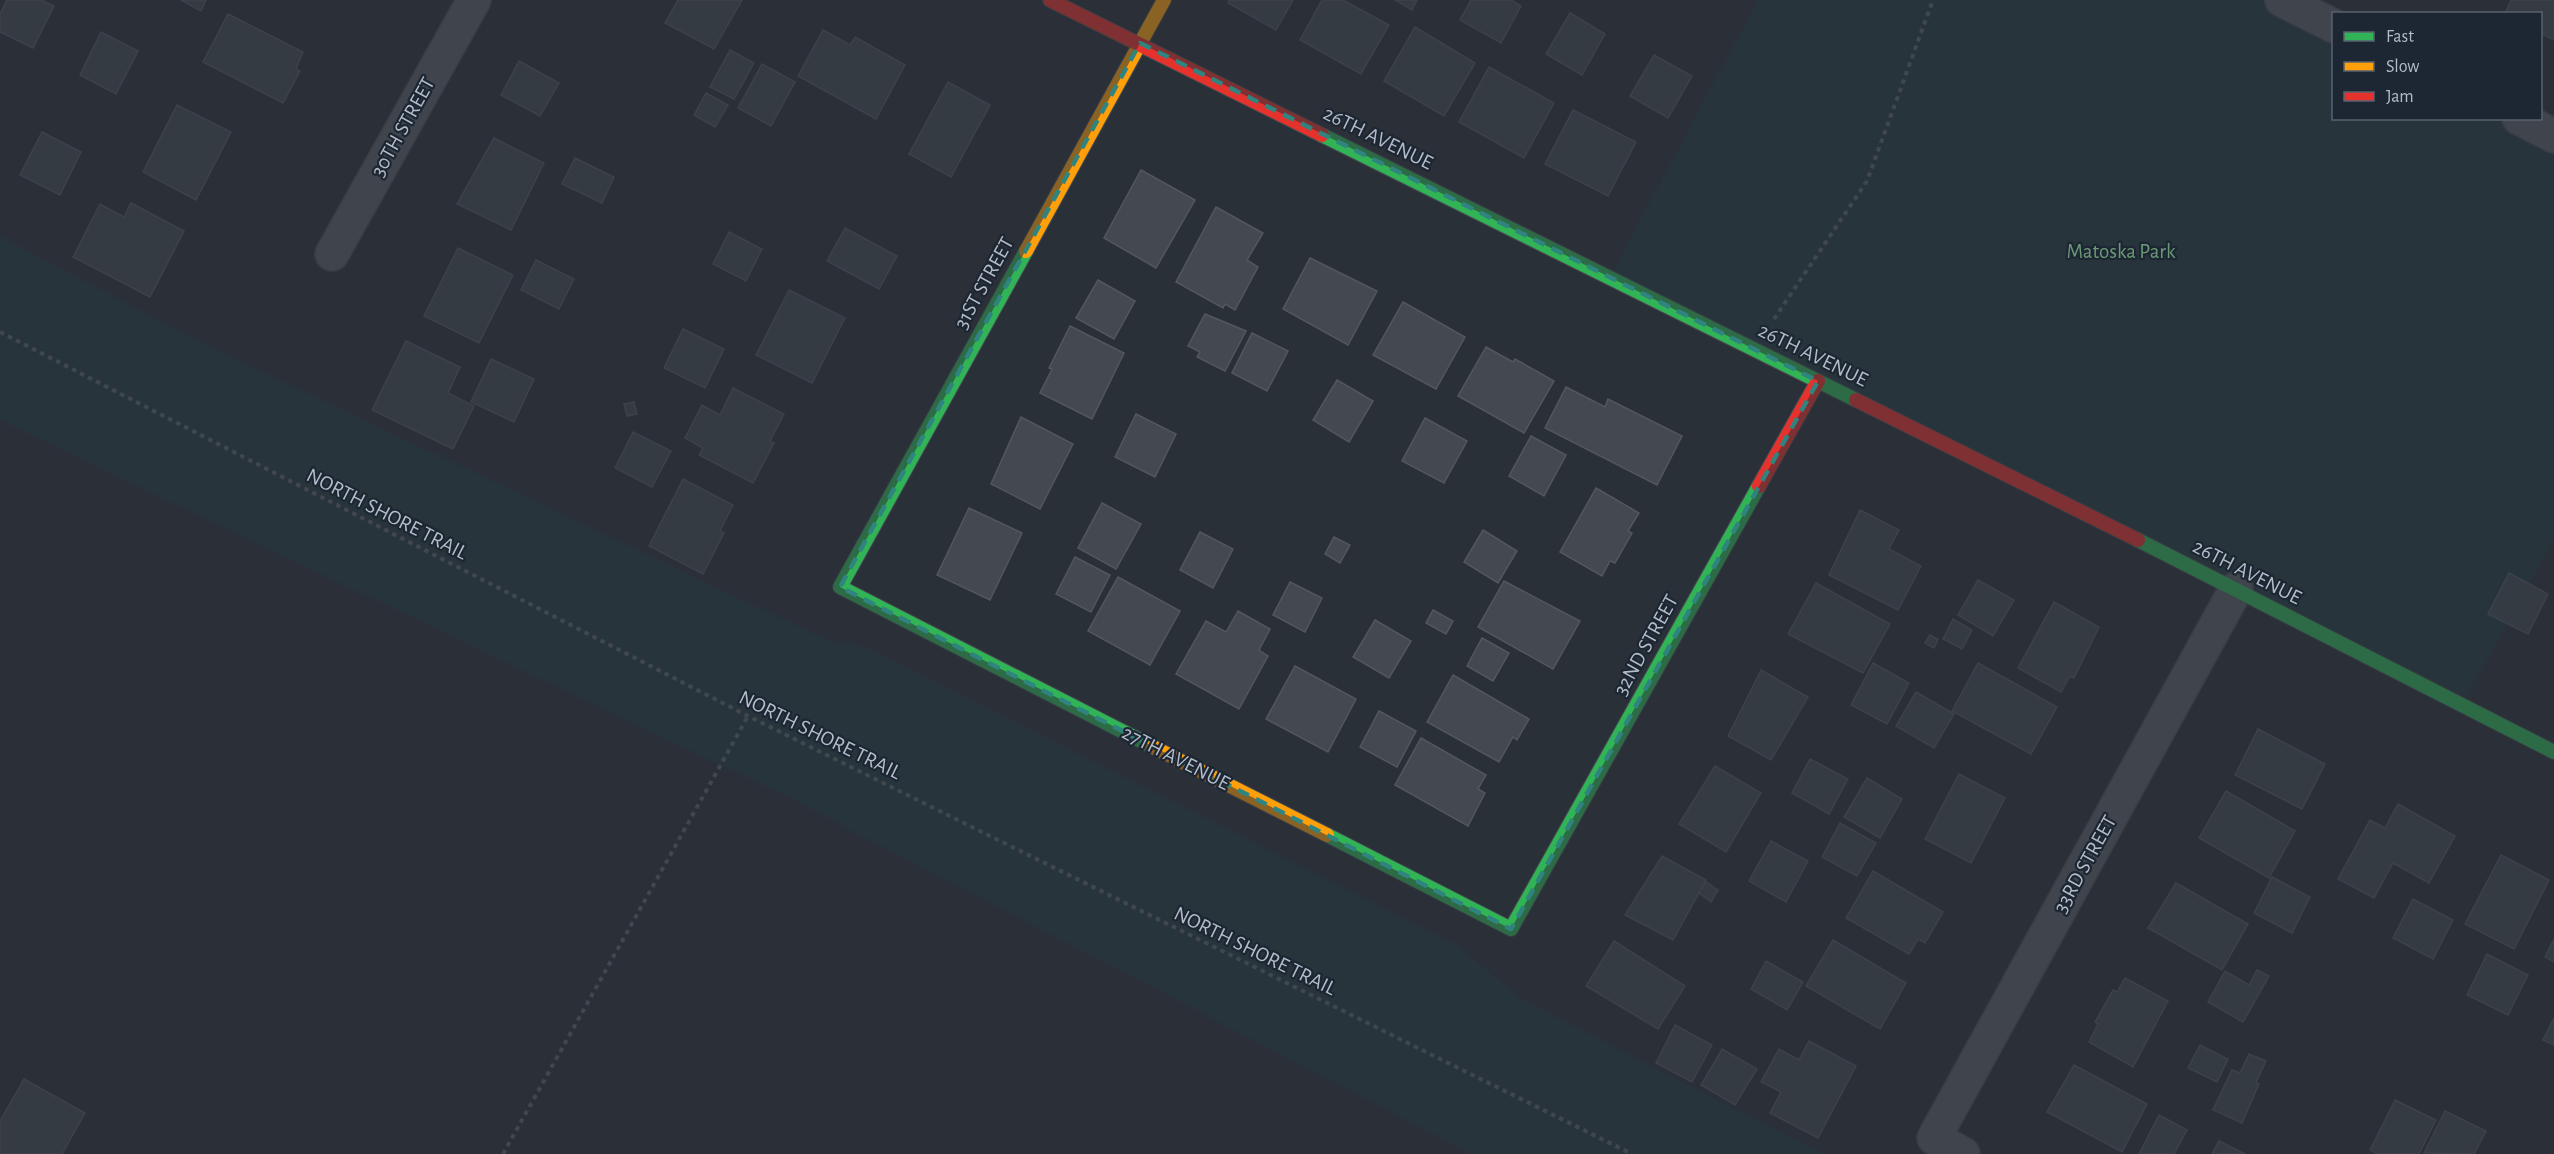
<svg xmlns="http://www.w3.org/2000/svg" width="2554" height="1154" viewBox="0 0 2554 1154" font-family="'Alegreya Sans',sans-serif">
<rect width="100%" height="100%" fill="#2a3038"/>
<g fill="#273a3e">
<polygon points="1758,0 2282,0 2333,26 2334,118 2519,119 2554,136 2554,539 2462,704 1610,277"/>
<polygon points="0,236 195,340 833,643 848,643 872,650 1457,945 1519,998 1822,1154 1472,1154 790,798 0,420"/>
</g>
<g fill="#444950" stroke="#52575f" stroke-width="1.5">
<polygon points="7,0 41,0 54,6 33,48 0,32 0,14"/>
<polygon points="181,0 206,0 201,11"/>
<polygon points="678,0 742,0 714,49 665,23"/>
<polygon points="1229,0 1293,0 1276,30 1228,3"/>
<polygon points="1322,0 1343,0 1389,25 1361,74 1300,40"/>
<polygon points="1395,0 1417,0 1412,10"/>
<polygon points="1471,0 1511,0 1521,6 1501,43 1460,20"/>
<polygon points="2511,0 2554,0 2554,40 2540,33 2540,14 2505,14"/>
<polygon points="1570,13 1605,34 1582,75 1546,54"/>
<polygon points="228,14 303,52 296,69 300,71 283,103 203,62"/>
<polygon points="1415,27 1475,63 1444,116 1384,81"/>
<polygon points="823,30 850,45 855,37 905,65 876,119 798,76"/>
<polygon points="101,32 138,51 116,94 80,75"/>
<polygon points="730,50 754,63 734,99 710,87"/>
<polygon points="1654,55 1692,76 1668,118 1630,96"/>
<polygon points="519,61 559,83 540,116 501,95"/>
<polygon points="762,64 795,82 771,126 738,108"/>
<polygon points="1489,67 1554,103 1524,158 1459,122"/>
<polygon points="948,82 990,105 951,177 909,154"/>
<polygon points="706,93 728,105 715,127 694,115"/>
<polygon points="177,105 231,132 196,200 143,172"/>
<polygon points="1573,110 1636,142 1608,196 1545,164"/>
<polygon points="42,132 81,152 60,195 20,175"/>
<polygon points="494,138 544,163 511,230 457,204"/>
<polygon points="575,158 614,177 602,203 562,184"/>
<polygon points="1141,170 1195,200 1156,268 1104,238"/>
<polygon points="131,203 184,231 150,297 73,257 100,204 124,217"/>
<polygon points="1216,207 1263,233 1247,260 1258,267 1235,310 1225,304 1223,308 1176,282"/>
<polygon points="845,228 897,256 879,289 827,261"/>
<polygon points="729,232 762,249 746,281 713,264"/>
<polygon points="458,248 513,275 479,343 424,316"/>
<polygon points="1310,258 1377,291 1348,345 1283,309"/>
<polygon points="536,260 574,279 559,309 521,290"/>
<polygon points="1098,280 1135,301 1114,339 1076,318"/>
<polygon points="789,290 845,318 812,383 756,355"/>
<polygon points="1403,302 1465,337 1436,389 1373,355"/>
<polygon points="1205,314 1246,331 1225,371 1197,357 1200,352 1188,346"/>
<polygon points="1070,326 1124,353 1092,419 1040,393 1052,369 1049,368"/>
<polygon points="683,329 724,349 705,388 664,368"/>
<polygon points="1252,333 1288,351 1267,391 1232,373"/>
<polygon points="406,341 460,367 448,393 474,406 453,449 372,410"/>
<polygon points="1486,347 1513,362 1515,359 1554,381 1524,433 1458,396"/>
<polygon points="491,359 534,379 514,422 471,402"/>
<polygon points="1337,380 1373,401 1349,442 1313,420"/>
<polygon points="1566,387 1605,407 1608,399 1682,436 1657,485 1545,428"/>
<polygon points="733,388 784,414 770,441 774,443 753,483 699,455 703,448 685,438 702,405 720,415"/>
<polygon points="634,402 637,414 627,416 624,404"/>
<polygon points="1136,414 1176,434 1155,477 1115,457"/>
<polygon points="1021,417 1073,444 1040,509 991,484"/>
<polygon points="1425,418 1467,441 1444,483 1402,461"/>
<polygon points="633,432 671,451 652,487 615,468"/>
<polygon points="1531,436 1566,455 1544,496 1509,476"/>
<polygon points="683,479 733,505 720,531 724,533 703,574 649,546"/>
<polygon points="1596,488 1639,513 1628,531 1632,533 1615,563 1610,561 1602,576 1560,552"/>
<polygon points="1102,503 1141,524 1116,569 1078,548"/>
<polygon points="969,508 1022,533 990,600 937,575"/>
<polygon points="1860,510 1899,530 1889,549 1921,566 1898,610 1829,575"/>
<polygon points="1483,530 1517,551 1498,583 1464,562"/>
<polygon points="1200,532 1233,549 1213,588 1180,570"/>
<polygon points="1334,537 1350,545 1340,563 1325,554"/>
<polygon points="1075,557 1110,575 1091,612 1056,594"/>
<polygon points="2509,573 2548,594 2528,634 2488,614"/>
<polygon points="1118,577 1180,611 1150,665 1088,631"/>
<polygon points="1978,580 2014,600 1993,636 1958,615"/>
<polygon points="1504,581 1580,621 1553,669 1478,627"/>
<polygon points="1290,582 1322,598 1305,632 1273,615"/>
<polygon points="1816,583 1890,624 1863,673 1788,634"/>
<polygon points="2054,602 2099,627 2074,678 2070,676 2061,692 2018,668"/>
<polygon points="1433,610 1453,621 1446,634 1426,623"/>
<polygon points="1238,611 1270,629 1259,650 1268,656 1239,709 1176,674 1206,621 1226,632"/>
<polygon points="1953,619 1972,630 1962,649 1943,639"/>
<polygon points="1375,620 1411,641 1389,678 1353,657"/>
<polygon points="1930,635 1938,639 1934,648 1925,643"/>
<polygon points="1482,638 1509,653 1493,681 1467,666"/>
<polygon points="1873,663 1909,683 1887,724 1851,705"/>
<polygon points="1978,663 2057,707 2031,754 1952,711"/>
<polygon points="1295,666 1356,699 1328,752 1266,719"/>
<polygon points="1761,670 1808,697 1771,760 1728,736"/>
<polygon points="1453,675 1529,719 1517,740 1513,737 1499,762 1427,722"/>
<polygon points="1916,692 1954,714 1934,748 1896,726"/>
<polygon points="1379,711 1416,731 1397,767 1360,747"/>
<polygon points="2258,729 2325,764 2302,809 2235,775"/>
<polygon points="1421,738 1486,775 1478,789 1485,793 1468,826 1395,785"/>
<polygon points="1810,759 1848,779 1829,814 1792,793"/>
<polygon points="1715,766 1761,793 1726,852 1679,824"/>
<polygon points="1959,774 2005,798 1971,863 1925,839"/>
<polygon points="1867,778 1902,799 1880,838 1844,817"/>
<polygon points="2226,791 2295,831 2269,878 2199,838"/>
<polygon points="2398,804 2455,836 2429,883 2393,863 2374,898 2338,879 2370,820 2385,828"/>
<polygon points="1840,823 1876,843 1857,876 1822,857"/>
<polygon points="1771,841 1808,861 1786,902 1749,881"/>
<polygon points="2501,855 2549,880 2514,949 2465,924"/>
<polygon points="1662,856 1706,880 1673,940 1625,915"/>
<polygon points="1873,871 1943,912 1925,943 1918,939 1909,954 1846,918"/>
<polygon points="2272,877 2310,897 2292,933 2254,913"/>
<polygon points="1706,882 1718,890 1711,902 1699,893"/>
<polygon points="2176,883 2248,924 2222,970 2148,928"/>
<polygon points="2413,899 2453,920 2433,959 2393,938"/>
<polygon points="2554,939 2554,962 2545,957"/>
<polygon points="1833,940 1906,983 1880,1029 1806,986"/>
<polygon points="1614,941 1685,986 1658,1029 1586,986"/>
<polygon points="2487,954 2528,975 2508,1015 2467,995"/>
<polygon points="1766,961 1803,982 1787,1010 1751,989"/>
<polygon points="2257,970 2269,976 2243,1022 2208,1002 2225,971 2249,985"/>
<polygon points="2125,978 2168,1001 2133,1067 2089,1042 2098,1024 2095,1022 2113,990 2117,992"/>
<polygon points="2554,1018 2554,1045 2543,1040"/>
<polygon points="1675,1025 1712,1045 1692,1082 1656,1063"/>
<polygon points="1809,1041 1856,1066 1818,1138 1770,1113 1781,1092 1761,1082 1779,1049 1799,1060"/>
<polygon points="2200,1045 2228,1059 2217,1082 2188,1068"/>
<polygon points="1722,1049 1757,1069 1735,1105 1701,1085"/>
<polygon points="2249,1054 2266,1061 2256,1083 2259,1084 2242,1123 2213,1110 2232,1070 2240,1073"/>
<polygon points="2074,1065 2147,1104 2122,1152 2047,1112"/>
<polygon points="24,1079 85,1113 62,1154 0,1154 0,1121"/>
<polygon points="2395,1100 2436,1120 2419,1154 2378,1154 2370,1150"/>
<polygon points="2445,1111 2486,1131 2474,1154 2424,1153"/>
<polygon points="2159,1115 2187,1130 2174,1154 2139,1154"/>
<polygon points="2219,1141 2245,1154 2212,1154"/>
</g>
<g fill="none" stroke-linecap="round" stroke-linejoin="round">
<defs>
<g id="street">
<polyline points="2282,0 2334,26"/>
<polyline points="2519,118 2554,136"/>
<polyline points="332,254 474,0"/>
<polyline points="1963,1154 1934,1138 2236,589"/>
</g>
<g id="fast">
<polyline points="1322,135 1856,400"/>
<polyline points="1026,251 840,587 1153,747"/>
<polyline points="2138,540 2554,752"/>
<polyline points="1327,835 1511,929 1759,486"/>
</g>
<g id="slow">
<polyline points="1026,251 1164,0"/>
<polyline points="1153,747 1327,835"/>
</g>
<g id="jam">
<polyline points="1050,0 1322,135"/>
<polyline points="1856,400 2138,540"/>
<polyline points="1759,486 1818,381"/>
</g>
</defs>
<use href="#street" stroke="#484c53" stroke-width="36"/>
<use href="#fast" stroke="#484c53" stroke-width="16"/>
<use href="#slow" stroke="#484c53" stroke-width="16"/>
<use href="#jam" stroke="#484c53" stroke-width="16"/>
<g stroke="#5d636a" stroke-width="4" stroke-dasharray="4.5 4.5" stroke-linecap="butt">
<polyline points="1774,319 1867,181 1933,0"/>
<polyline points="0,332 748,716 1632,1154"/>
<polyline points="503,1154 748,716"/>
</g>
<use href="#street" stroke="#5a5e66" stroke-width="33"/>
<use href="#fast" stroke="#30b455" stroke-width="14"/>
<use href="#slow" stroke="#ff9f0a" stroke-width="14"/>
<use href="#jam" stroke="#e5322d" stroke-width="14"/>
</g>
<path d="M0 0H2554V1154H0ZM1140,43L1818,381L1511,929L840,587Z" fill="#2a3038" fill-opacity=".55" fill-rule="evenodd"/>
<path fill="none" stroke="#308480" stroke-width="4.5" stroke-dasharray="12 8" stroke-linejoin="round" d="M1140,43L1818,381L1511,929L840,587Z"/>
<g text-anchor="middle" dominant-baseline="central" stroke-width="4.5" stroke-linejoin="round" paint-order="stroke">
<g font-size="21" fill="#b4bcc9" stroke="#1d2633">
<text transform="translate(403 127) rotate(-61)">30TH STREET</text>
<text transform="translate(1378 138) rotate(26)">26TH AVENUE</text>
<text transform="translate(984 283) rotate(-61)">31ST STREET</text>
<text transform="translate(1813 355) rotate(26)">26TH AVENUE</text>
<text transform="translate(387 514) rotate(27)">NORTH SHORE TRAIL</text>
<text transform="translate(2247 572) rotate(27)">26TH AVENUE</text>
<text transform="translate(1646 645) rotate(-61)">32ND STREET</text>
<text transform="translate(820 735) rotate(26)">NORTH SHORE TRAIL</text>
<text transform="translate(1176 758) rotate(27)">27TH AVENUE</text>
<text transform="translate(2085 864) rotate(-61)">33RD STREET</text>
<text transform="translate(1255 951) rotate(26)">NORTH SHORE TRAIL</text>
</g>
<g font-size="21" fill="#6b9a76" stroke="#1d2633">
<text x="2121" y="251">Matoska Park</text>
</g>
</g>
<rect x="2332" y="12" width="210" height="108" fill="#1d2633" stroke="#59626f" stroke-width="1.5"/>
<rect x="2344" y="32" width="30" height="9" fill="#30b455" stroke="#59626f" stroke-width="1.5"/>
<text x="2386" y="42" font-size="18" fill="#b4bcc9">Fast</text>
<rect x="2344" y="62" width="30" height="9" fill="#ff9f0a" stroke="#59626f" stroke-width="1.5"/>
<text x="2386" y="72" font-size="18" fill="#b4bcc9">Slow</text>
<rect x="2344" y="92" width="30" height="9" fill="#e5322d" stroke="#59626f" stroke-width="1.5"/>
<text x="2386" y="102" font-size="18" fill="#b4bcc9">Jam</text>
</svg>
